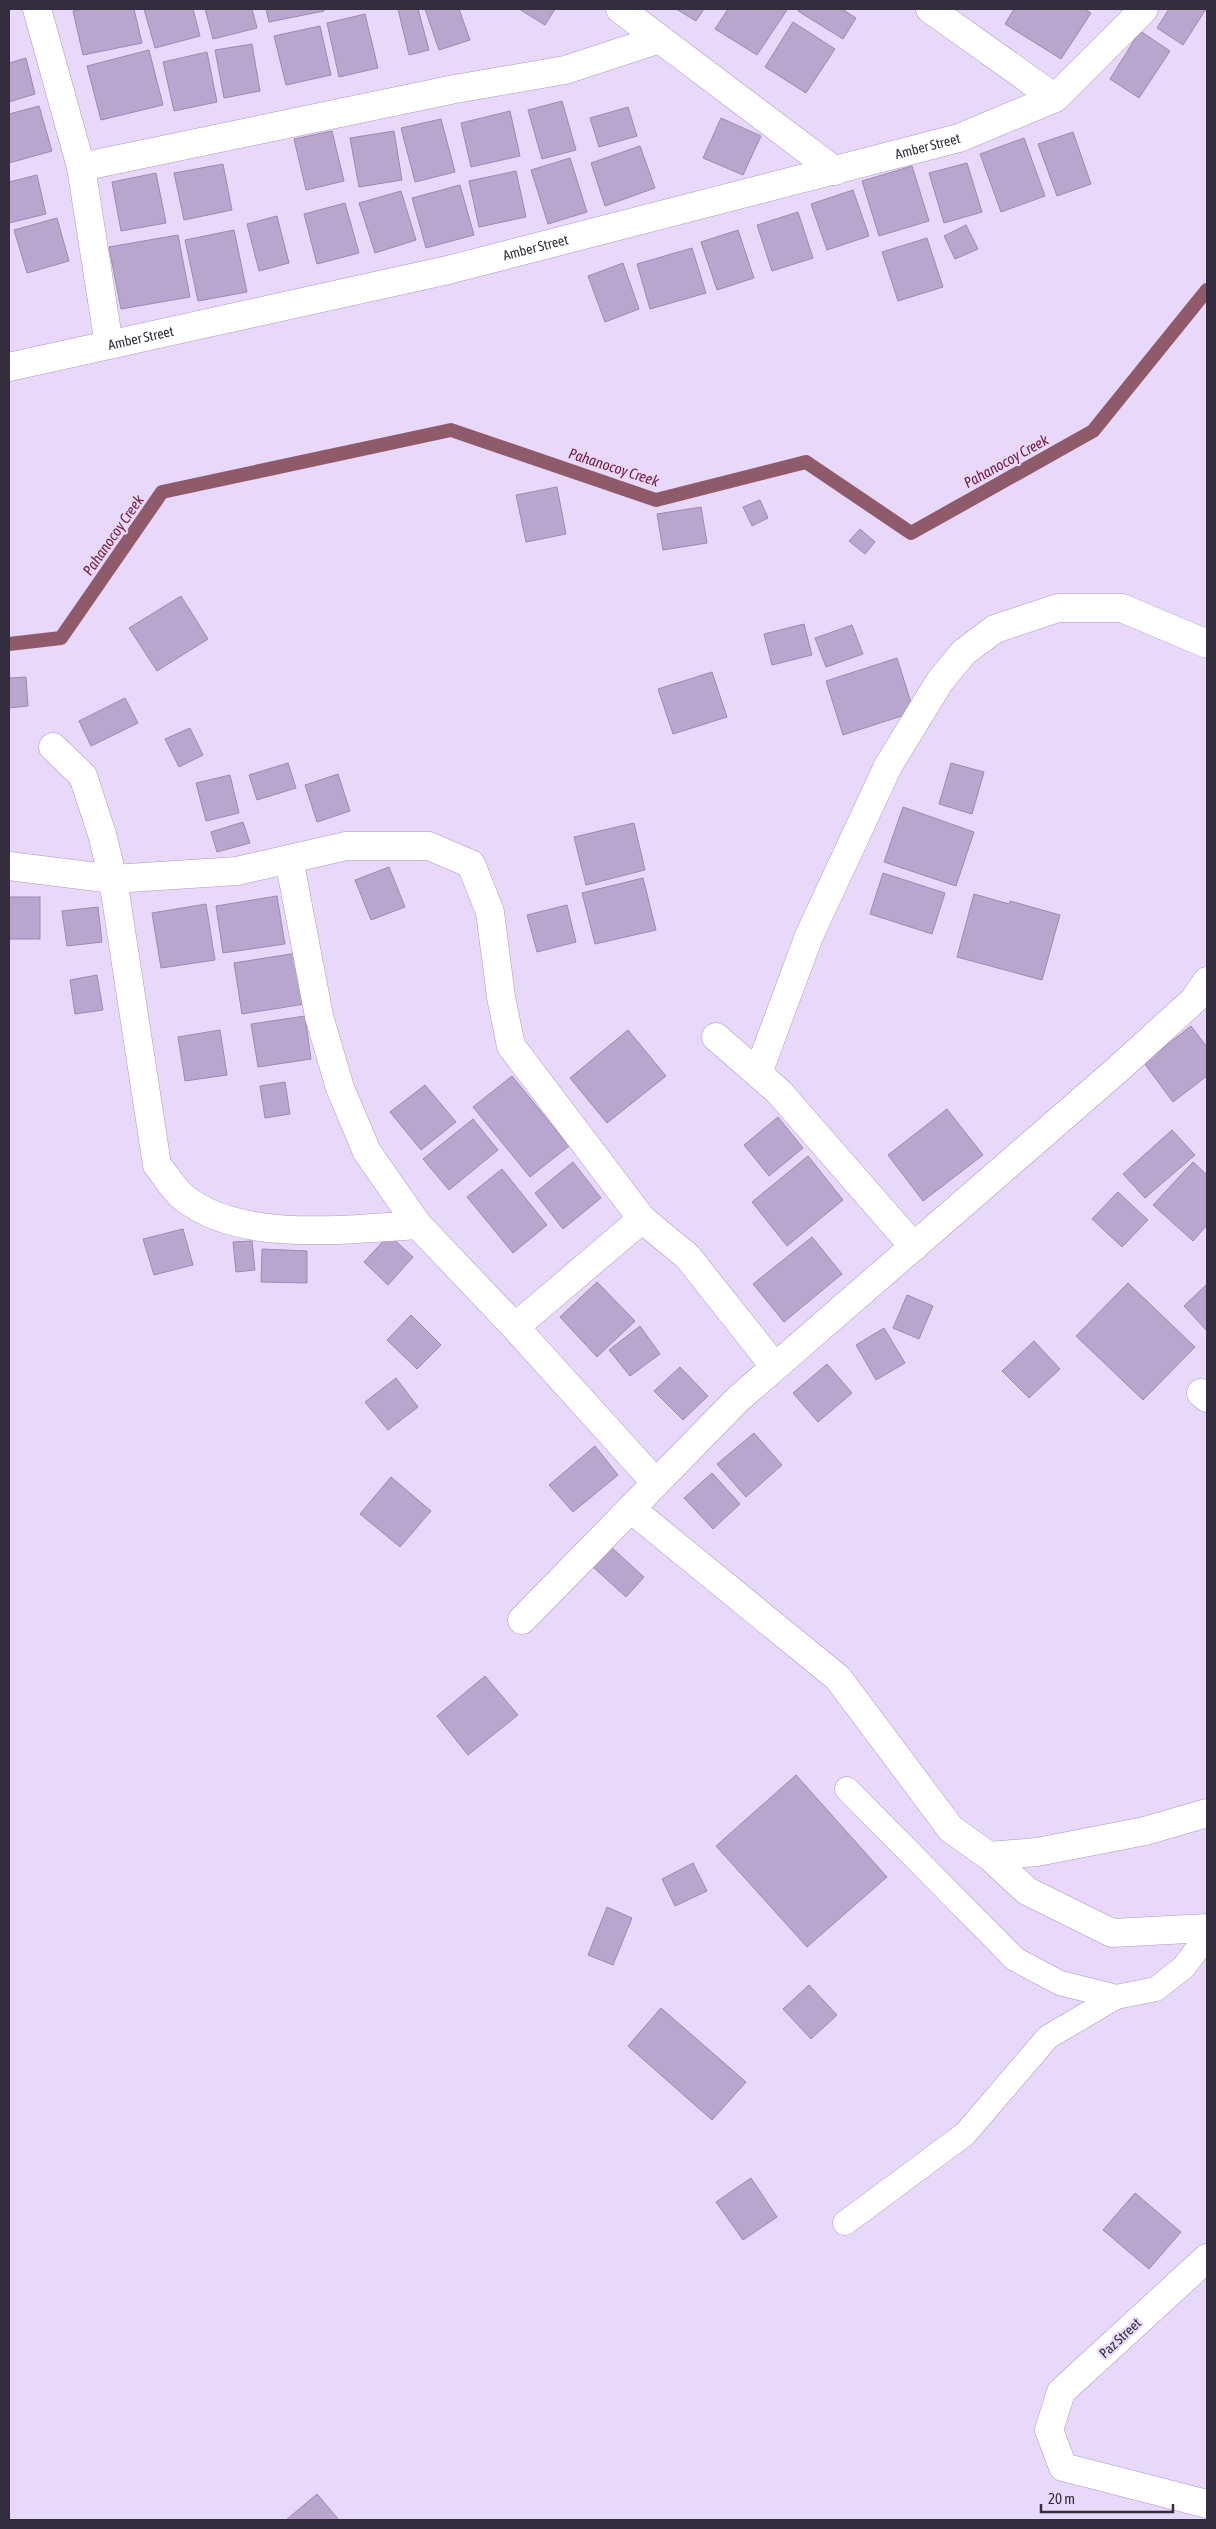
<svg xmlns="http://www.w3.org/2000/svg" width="1216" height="2529" viewBox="0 0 1216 2529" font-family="'Asap Condensed',sans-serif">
<rect width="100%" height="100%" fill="#e8d8fa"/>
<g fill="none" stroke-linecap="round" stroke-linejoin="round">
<polyline stroke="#8f5a69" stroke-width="14" points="9,644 61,638 162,492 451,430 656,500 806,462 911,533 1093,431 1207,290"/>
</g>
<g fill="#b9a6ce" stroke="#9c8ab1">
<polygon points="84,9 134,9 142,43 83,55 73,11"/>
<polygon points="144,9 193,9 200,36 155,48"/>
<polygon points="205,9 252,9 257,28 213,39"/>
<polygon points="266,9 324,9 324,11 269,22"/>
<polygon points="398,9 418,9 429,50 409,55"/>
<polygon points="425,9 459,9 470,40 439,50"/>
<polygon points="519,9 555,9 545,25"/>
<polygon points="676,9 704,9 696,21"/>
<polygon points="728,9 786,9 787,10 757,55 715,29"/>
<polygon points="799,9 842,9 856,18 843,39 798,11"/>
<polygon points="1014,9 1085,9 1091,13 1061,59 1005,24"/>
<polygon points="1169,9 1206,9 1183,45 1157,28"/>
<polygon points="365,14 378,68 339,77 327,23"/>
<polygon points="793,22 835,49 806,93 765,67"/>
<polygon points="320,26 331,75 286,85 274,36"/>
<polygon points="1140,31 1170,51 1139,98 1110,79"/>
<polygon points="252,44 260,91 224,98 215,50"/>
<polygon points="149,50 163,105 101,120 87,66"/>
<polygon points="207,52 217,102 174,111 163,62"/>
<polygon points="26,58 35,94 9,102 9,63"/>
<polygon points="562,101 576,150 542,159 528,110"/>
<polygon points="39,106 52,151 9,163 9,114"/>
<polygon points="628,107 637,136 599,147 590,118"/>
<polygon points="510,111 520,156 471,167 461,123"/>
<polygon points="721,118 761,136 743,175 703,158"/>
<polygon points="441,119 455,172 415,182 401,128"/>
<polygon points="332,131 344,181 306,190 294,139"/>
<polygon points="394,131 402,180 359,187 350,138"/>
<polygon points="1073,132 1091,184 1057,196 1038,144"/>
<polygon points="1024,138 1045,196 1001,212 980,154"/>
<polygon points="640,146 655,188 605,206 591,163"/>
<polygon points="570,158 587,212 548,224 531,170"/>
<polygon points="967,163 982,212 944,223 929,173"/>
<polygon points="223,164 232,210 184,220 174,173"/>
<polygon points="912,166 929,221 879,236 862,181"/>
<polygon points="516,171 526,217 479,227 469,181"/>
<polygon points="156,173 166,223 121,231 112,182"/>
<polygon points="37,175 46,214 9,223 9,182"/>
<polygon points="460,185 474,235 426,248 412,198"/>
<polygon points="853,190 869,236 827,250 811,204"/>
<polygon points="401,191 416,240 375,253 359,203"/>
<polygon points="345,203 359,253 317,264 304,214"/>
<polygon points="798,212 813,258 772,271 757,225"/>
<polygon points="277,216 289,263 259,271 247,224"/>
<polygon points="57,218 69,261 27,273 14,230"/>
<polygon points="966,225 978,249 955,259 944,236"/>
<polygon points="234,230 247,292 198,301 185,240"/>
<polygon points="738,230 754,278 717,290 701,242"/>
<polygon points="178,235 190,297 121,309 109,247"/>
<polygon points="927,238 943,287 898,301 882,252"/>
<polygon points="692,248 706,293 650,309 637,264"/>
<polygon points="623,263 639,309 605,322 588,276"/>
<polygon points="557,487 566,534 526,542 516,495"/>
<polygon points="760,500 768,518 752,526 743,507"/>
<polygon points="701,507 707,543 663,550 657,514"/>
<polygon points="860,529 875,542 865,554 849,541"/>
<polygon points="181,596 208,639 157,671 129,628"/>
<polygon points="804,624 812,655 772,665 764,634"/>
<polygon points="852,625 863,654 826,667 815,638"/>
<polygon points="897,658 914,712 843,735 826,681"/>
<polygon points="712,672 727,717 673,734 658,689"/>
<polygon points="26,677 28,706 9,708 9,678"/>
<polygon points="125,698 138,723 91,746 79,721"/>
<polygon points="190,728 203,755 179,767 165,739"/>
<polygon points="288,763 296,788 257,800 249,775"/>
<polygon points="951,763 984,772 972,814 939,804"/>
<polygon points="338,774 350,811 317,822 305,785"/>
<polygon points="230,775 239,813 206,821 196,783"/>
<polygon points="903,807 974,832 956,886 884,862"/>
<polygon points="243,822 250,843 217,852 211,832"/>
<polygon points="634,823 645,870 586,885 574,837"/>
<polygon points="389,867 405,907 371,920 355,880"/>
<polygon points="883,873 945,893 932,934 870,914"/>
<polygon points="643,878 656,930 595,944 582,893"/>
<polygon points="974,894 1009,904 1010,901 1060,915 1042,980 957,957"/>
<polygon points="277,896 285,944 223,953 216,906"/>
<rect x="9" y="897" width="31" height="42"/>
<polygon points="206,904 215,960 161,968 152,913"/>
<polygon points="567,905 576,942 537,952 527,915"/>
<polygon points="98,907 102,942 67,946 62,911"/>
<polygon points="297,953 305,1004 242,1014 234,963"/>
<polygon points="97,975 103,1010 75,1014 70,980"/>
<polygon points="305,1016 311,1059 258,1067 251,1024"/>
<polygon points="1191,1026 1207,1047 1207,1076 1173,1102 1144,1063"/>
<polygon points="220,1030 227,1075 185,1081 178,1037"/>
<polygon points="628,1030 666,1076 607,1123 570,1078"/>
<polygon points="512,1076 569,1146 530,1177 473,1107"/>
<polygon points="285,1082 290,1114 265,1118 260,1086"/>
<polygon points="425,1085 456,1122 421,1150 390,1112"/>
<polygon points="947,1109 983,1155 923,1201 888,1155"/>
<polygon points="778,1117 803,1148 769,1176 744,1145"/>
<polygon points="473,1119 498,1150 449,1190 423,1159"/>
<polygon points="1172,1130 1195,1155 1145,1198 1123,1174"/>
<polygon points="808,1156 843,1200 787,1246 752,1202"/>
<polygon points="573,1162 601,1198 563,1229 535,1193"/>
<polygon points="1193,1162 1207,1175 1207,1225 1193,1241 1153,1205"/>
<polygon points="502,1169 547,1225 513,1253 467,1197"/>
<polygon points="1118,1192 1148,1220 1122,1247 1092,1219"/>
<polygon points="183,1229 193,1265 154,1275 143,1239"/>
<polygon points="389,1235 413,1257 388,1285 364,1262"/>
<polygon points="812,1237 842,1274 784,1322 753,1284"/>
<polygon points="252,1241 255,1270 236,1272 233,1242"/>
<polygon points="262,1249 307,1251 307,1283 261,1282"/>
<polygon points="597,1282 635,1321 597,1357 560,1317"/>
<polygon points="1128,1283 1195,1347 1143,1400 1076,1336"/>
<polygon points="1207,1284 1207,1331 1184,1306"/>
<polygon points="907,1295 933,1306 919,1339 893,1328"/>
<polygon points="411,1315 441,1345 417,1369 387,1340"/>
<polygon points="640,1326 660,1354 630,1376 609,1350"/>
<polygon points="884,1328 905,1363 876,1380 856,1345"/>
<polygon points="1034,1341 1060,1369 1029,1398 1002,1371"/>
<polygon points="827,1364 852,1393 818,1422 793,1393"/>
<polygon points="680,1367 708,1396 683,1420 654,1391"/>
<polygon points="396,1378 418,1407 388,1430 365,1402"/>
<polygon points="754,1433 782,1465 746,1497 717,1464"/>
<polygon points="595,1446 618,1475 573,1512 549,1485"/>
<polygon points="712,1473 740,1504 713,1529 684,1498"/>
<polygon points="391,1477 431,1511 400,1547 360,1514"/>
<polygon points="611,1547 644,1577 626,1597 593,1567"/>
<polygon points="485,1676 518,1715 468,1755 437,1716"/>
<polygon points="796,1775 887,1877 807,1947 716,1846"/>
<polygon points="693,1863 707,1891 675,1906 662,1879"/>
<polygon points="607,1907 632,1918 613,1965 588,1955"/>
<polygon points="809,1985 837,2015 811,2039 783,2009"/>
<polygon points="661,2008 746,2082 712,2120 628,2046"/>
<polygon points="751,2178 777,2217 743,2240 716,2202"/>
<polygon points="1135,2193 1181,2232 1149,2269 1103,2230"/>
<polygon points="317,2494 339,2520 286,2520"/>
</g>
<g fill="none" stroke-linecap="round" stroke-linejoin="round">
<defs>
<g id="service">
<polyline points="847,1789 1015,1959 1060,1983 1116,1997 1156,1989 1184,1967 1207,1936"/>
<polyline points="845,2223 965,2134 1048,2037 1116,1997"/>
</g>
<g id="minor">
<polyline points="37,9 81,167 109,345"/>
<polyline points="620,9 835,171"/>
<polyline points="930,9 1055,98"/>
<polyline points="81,167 455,89 565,70 660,39"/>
<path id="s1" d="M9,367L448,270L959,138L1055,98L1144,9"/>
<path d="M53,747L83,776L102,834L113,879L157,1165C166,1176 175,1192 187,1200C244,1243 350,1229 418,1225"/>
<polyline points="289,859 319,1016 340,1088 367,1152 418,1225 515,1327 656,1483"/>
<polyline points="9,866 113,879 237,871 346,846 429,846 471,864 490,912 501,997 511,1046 642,1219 687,1256 775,1367"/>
<polyline points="716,1037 779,1092 914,1247"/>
<polyline points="758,1073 809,936 888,766 940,681 964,652 995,629 1058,608 1122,608 1207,644"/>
<polyline points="515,1327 642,1219"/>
<polyline points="1201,1393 1207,1398"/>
<polyline points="631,1509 838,1678 951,1829 989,1856 1037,1852 1145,1831 1207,1813"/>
<polyline points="522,1620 738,1399 1117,1070 1194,1000 1207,981"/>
<polyline points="989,1856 1027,1891 1112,1933 1207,1928"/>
<polyline points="1207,2258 1061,2392 1049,2430 1063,2467 1207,2504"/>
</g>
</defs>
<use href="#service" stroke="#ac99c1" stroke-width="25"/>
<use href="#minor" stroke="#ac99c1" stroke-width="29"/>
<use href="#service" stroke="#fff" stroke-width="24"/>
<use href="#minor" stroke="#fff" stroke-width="28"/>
</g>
<g text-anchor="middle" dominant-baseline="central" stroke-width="4.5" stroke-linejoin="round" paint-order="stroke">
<g font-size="14" fill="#342d3d" stroke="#e8d8fa">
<text stroke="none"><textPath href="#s1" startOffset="945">Amber Street</textPath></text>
<text stroke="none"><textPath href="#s1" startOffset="540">Amber Street</textPath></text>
<text stroke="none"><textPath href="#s1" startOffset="135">Amber Street</textPath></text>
<text transform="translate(1120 2338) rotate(-43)">Paz Street</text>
</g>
<g font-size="15" font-style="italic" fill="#751b37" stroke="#e8d8fa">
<text transform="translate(1006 461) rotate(-29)">Pahanocoy Creek</text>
<text transform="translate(614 467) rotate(18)">Pahanocoy Creek</text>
<text transform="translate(113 535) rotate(-55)">Pahanocoy Creek</text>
</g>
</g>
<rect width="1216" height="2529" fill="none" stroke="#342d3d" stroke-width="20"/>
<path d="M1041 2504v8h132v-8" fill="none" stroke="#342d3d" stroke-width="2.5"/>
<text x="1048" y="2504" font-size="15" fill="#342d3d" stroke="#e8d8fa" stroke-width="4" paint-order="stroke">20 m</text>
</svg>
